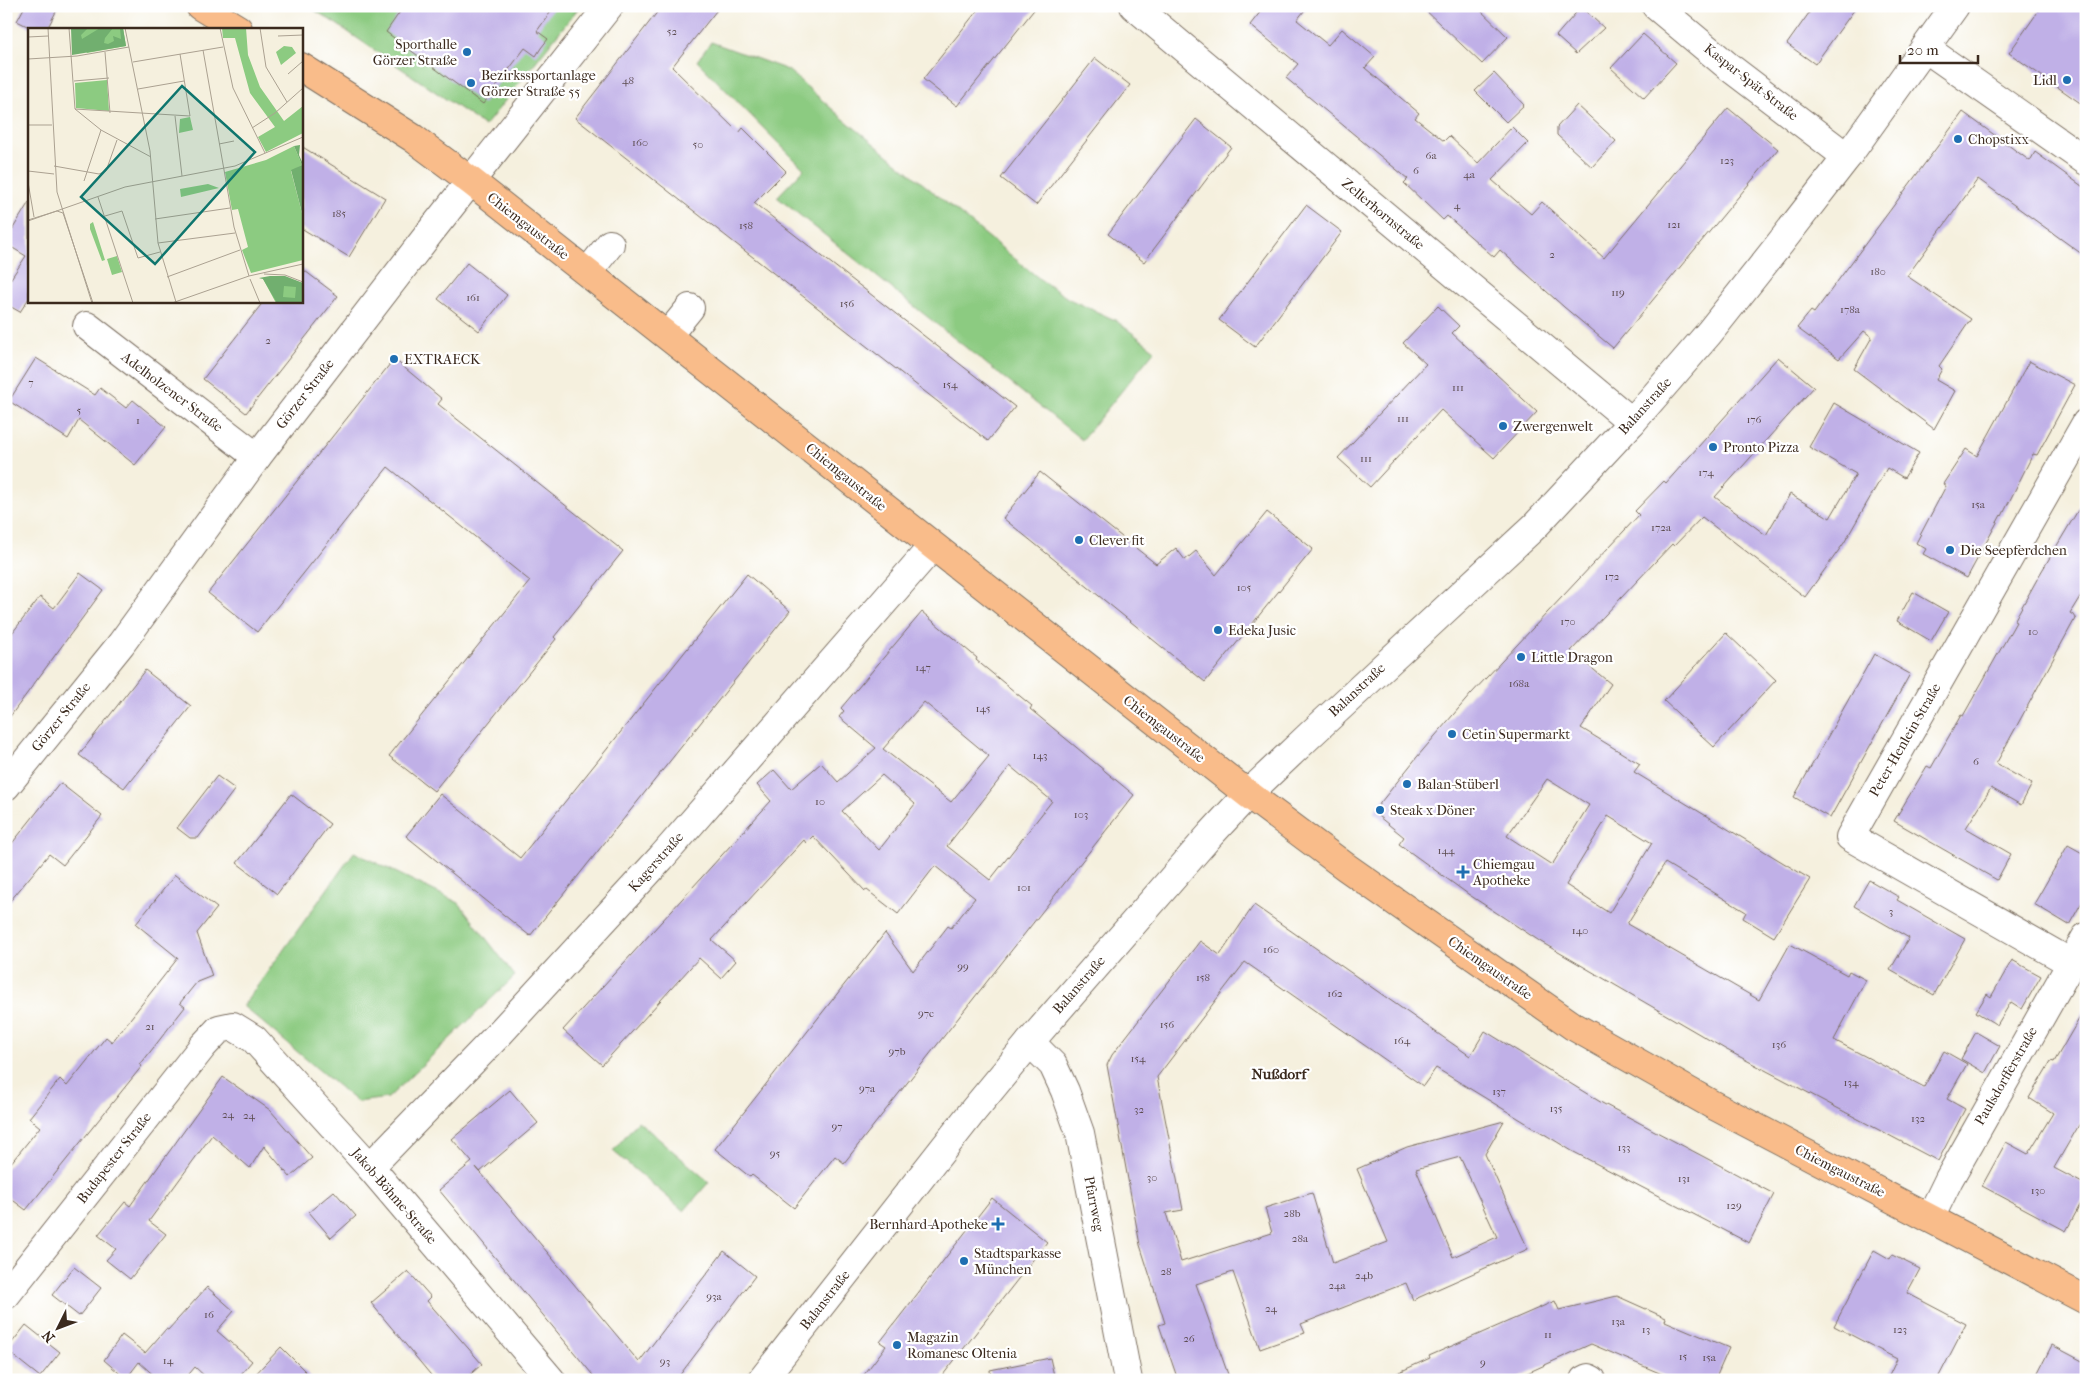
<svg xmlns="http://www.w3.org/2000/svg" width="2092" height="1386" viewBox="0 0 2092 1386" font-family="'IM FELL French Canon',serif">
<rect width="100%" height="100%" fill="#fff"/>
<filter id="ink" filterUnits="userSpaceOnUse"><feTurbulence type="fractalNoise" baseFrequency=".02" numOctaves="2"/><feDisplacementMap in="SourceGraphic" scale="10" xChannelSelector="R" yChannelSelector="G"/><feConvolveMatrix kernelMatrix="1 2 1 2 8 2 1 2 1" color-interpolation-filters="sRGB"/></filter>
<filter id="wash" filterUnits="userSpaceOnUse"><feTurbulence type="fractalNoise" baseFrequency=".0096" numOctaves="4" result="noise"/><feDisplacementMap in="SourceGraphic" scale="20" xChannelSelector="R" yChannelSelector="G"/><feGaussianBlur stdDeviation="1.12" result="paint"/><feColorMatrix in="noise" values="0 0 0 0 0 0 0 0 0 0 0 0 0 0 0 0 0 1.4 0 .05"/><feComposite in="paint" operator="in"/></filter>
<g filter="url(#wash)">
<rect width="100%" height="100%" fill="#f5f0de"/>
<g fill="#8ccb81" stroke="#647a50">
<polygon points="308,6 580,6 485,126 338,25"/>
<polygon points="711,42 788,70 840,116 1041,280 1069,299 1115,320 1155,350 1082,440 777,197 804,169 697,61"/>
<polygon points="354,852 459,903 515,976 388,1098 357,1102 243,1006"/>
<polygon points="638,1121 709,1182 684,1211 613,1151"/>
</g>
<g id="blocks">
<g fill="#c0b0e7" fill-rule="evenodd">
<polygon points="25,6 59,6 47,29 33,29 17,21"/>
<polygon points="404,6 555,6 537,31 548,39 541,48 536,56 525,48 483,104 386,32"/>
<polygon points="662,6 720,6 672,67 739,133 743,128 786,171 754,203 1015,407 988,441 575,118"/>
<polygon points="981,6 1037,6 957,106 923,79"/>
<polygon points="1265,6 1308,6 1297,20 1328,45 1342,29 1375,57 1365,68 1419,113 1415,118 1444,141 1449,136 1478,163 1512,127 1528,143 1492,180 1531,214 1542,202 1604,258 1728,108 1778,149 1613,348 1564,307 1500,250 1494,257 1447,216 1443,220 1404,183 1408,179 1286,78 1298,64 1250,25"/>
<polygon points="1421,6 1476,6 1508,37 1482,64"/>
<polygon points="1814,6 1857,6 1815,64 1787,44"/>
<polygon points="2042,6 2086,6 2086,107 2009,53"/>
<polygon points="1581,7 1604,28 1576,54 1556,36"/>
<polygon points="1643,34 1676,63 1644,98 1611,68"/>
<polygon points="1095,58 1130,85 1036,205 1001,178"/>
<polygon points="1494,73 1524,105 1506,122 1475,91"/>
<polygon points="1577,105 1616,141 1592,167 1557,135 1557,127"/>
<polygon points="1963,112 2030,161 2035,152 2086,189 2086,257 1978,179 1907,276 1971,319 1939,366 1942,369 1936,380 1955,391 1934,429 1854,369 1872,337 1864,331 1839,359 1797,328 1811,311 1814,313"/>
<polygon points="1196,119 1231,147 1144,262 1108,234"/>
<polygon points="301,146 385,198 349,257 301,228"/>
<polygon points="29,202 29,298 20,312 6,304 6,286 26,256 6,244 6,240"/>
<polygon points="1306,205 1342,232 1255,347 1219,320"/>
<polygon points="467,263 507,295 479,331 438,299"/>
<polygon points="301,268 338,296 246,413 203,379 264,301 301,301"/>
<polygon points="1438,306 1459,326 1452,333 1537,412 1494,458 1441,410 1370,487 1338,458 1426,364 1403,343"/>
<path d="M1778,357L1814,387L1715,497L1766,535L1790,494L1830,518L1856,474L1809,447L1834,403L1919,453L1904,478L1887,468L1844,543L1805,597L1702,517L1674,546L1672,544L1571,651L1611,684L1581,728L1640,764L1634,772L1810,879L1774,937L1743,918L1746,912L1665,863L1627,924L1759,1000L1790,944L1847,975L1849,971L1866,980L1834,1040L1924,1087L1944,1051L1967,1064L1947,1099L1965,1109L1938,1161L1725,1049L1541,942L1468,894L1399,844L1404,837L1373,812L1417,757L1471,694L1639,515L1635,511L1664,481L1666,483ZM1547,779L1589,805L1552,865L1507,836ZM1608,816L1652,843L1609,913L1566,885Z"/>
<polygon points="36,358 95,395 100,388 126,408 133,400 166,427 135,465 79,420 68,439 9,401"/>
<polygon points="394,359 442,399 438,404 623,551 554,637 556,639 434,791 389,756 530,581 388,467 257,632 208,593"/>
<polygon points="2029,361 2075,385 2037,455 2033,454 2002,516 2001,515 1967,578 1923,554 1926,549 1916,543 1946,486 1943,484 1966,449 1977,456"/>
<polygon points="1040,472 1156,564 1176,548 1185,560 1196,551 1216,575 1267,512 1313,549 1205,682 1003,518"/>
<polygon points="2086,497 2086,587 2070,613 2076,617 1996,764 2032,784 2021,805 1991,788 1966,828 2011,854 1997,880 1894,821 1927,766 1931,768 1961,715 1963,716 2016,622 2014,621 2040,574"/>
<polygon points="80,573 103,590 6,722 6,641 40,597 54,608"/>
<polygon points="747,574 790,611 530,936 406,836 440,794 520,858"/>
<polygon points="1913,592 1948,612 1931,641 1897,621"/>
<path d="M922,612L977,658L976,660L1032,706L1030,709L1134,795L844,1163L835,1156L794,1208L752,1175L750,1177L715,1149L885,933L913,971L948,926L951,928L975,898L935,866L898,914L867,890L865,891L813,836L806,843L804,840L712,940L736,961L721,978L699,958L602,1065L563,1030L771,801L757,785L774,770L791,789L821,763L838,782L876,748L839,717L844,711L841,708ZM924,702L989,756L951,802L883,749ZM1010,766L1052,801L990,880L947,846ZM882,775L915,804L879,850L842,811Z"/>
<polygon points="1726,633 1776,680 1714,747 1664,701"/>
<polygon points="1874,654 1910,674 1830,818 1794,797"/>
<polygon points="145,670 191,706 132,780 131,779 124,788 79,755"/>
<polygon points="217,776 235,789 198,838 190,838 177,828"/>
<polygon points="60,783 102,816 63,865 49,854 6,906 6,851"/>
<polygon points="291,794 330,824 277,894 237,863"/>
<polygon points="2068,845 2086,855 2086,895 2069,925 2034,904"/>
<polygon points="175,875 217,908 197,933 212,976 197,982 180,1003 185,1007 140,1065 142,1066 26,1210 6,1195 6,1169 40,1127 29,1118 60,1079 67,1086 106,1037 112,1042 178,958 136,924"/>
<polygon points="1869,880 1899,897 1897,900 1965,939 1934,995 1890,970 1909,938 1854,906"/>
<path d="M1254,905L1470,1056L1485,1031L1602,1103L1774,1194L1749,1243L1572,1151L1436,1068L1423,1086L1245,962L1157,1077L1183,1210L1166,1213L1181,1262L1272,1233L1265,1208L1312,1193L1333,1263L1388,1242L1357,1169L1407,1147L1504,1121L1485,1154L1528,1249L1413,1300L1406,1283L1301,1324L1305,1333L1260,1349L1233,1272L1196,1284L1230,1380H1178L1159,1325L1165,1323L1140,1245L1107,1065L1112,1055L1200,941L1220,955ZM1460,1157L1497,1237L1453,1257L1416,1169Z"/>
<polygon points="2012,960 2041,976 2022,1009 2011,1002 1997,1025 1976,1012 1987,994 1991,997"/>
<polygon points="2086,1007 2086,1113 2054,1168 2086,1185 2086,1194 2066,1231 1982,1186 2006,1142 2028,1154 2053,1113 2029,1098 2051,1061 2054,1062"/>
<polygon points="1976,1032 2000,1046 1985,1073 1961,1059"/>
<polygon points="223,1077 270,1110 312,1158 290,1177 264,1146 250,1168 212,1135 149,1221 166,1234 130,1279 106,1260 116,1249 98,1235 125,1202 130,1206"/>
<polygon points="510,1090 538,1123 480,1172 476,1167 639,1362 724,1251 755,1276 676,1380 597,1380 439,1190 472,1162 452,1139"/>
<polygon points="334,1191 356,1216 331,1238 309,1212"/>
<polygon points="992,1198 1047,1242 939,1380 860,1380 886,1346 880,1342"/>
<polygon points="1874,1250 1890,1259 1892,1255 1920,1269 1907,1293 1966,1324 1937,1380 1887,1380 1897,1359 1834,1326"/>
<polygon points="74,1267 101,1288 79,1316 52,1295"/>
<polygon points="408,1271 431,1297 427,1301 482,1364 464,1380 435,1380 371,1303"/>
<polygon points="207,1287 234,1311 217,1331 252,1361 236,1380 209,1380 195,1367 184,1380 159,1380 139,1362 126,1379 104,1360 122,1335 145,1353 166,1329 168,1330"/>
<polygon points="1617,1296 1666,1318 1665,1321 1729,1348 1715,1380 1676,1380 1591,1344 1512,1380 1382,1380 1430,1358 1429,1356 1555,1301 1559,1310"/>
<polygon points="26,1325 60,1352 40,1377 6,1350"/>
<polygon points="2052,1345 2086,1363 2086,1380 2034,1380"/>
<polygon points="281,1347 314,1380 250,1380"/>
<polygon points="1050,1358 1055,1380 991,1380 990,1370"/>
</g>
</g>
</g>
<g filter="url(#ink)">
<use href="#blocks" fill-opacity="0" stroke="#7c6f61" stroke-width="1"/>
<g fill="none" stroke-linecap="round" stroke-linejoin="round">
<defs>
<g id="minor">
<polyline points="1134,6 1632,422"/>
<polyline points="1656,6 1729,67 1847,157"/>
<polyline points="1925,48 2086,161"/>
<polyline points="588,272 610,244"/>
<polyline points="87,326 257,457"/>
<polyline points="668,335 690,308"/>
<polyline points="6,786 121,644 257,457 431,231 609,6"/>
<polyline points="2071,963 1850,837 2086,423"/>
<polyline points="1030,1042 1053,1065 1065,1091 1080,1133 1128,1380"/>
<polyline points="370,1167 498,1035 661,858 932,547"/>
<polyline points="1930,1218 1949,1179 2086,937"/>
<polyline points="6,1295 203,1046 219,1029 233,1026 254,1039 370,1167 551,1380"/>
<polyline points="762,1380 973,1111 1030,1042 1211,834 1248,794 1310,735 1535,526 1632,422 1709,333 1778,246 1847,157 1955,6"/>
<polyline points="1584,1380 1588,1378 1592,1380"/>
</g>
<g id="major">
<polyline points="200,6 238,29"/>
<polyline points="301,67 413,138 472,182 1248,794 1346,867 1573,1026 1713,1105 2086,1300"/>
</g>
</defs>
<use href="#minor" stroke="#7c6f61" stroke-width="30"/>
<use href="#major" stroke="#7c6f61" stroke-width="30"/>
<use href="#minor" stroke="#fff" stroke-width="28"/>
<use href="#major" stroke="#f9bc8a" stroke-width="28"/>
</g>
</g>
<g fill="#1f6fb2" stroke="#fff" stroke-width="2">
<circle cx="467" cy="52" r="5"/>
<circle cx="2067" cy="80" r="5"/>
<circle cx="471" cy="83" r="5"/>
<circle cx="1958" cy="139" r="5"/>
<circle cx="394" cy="359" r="5"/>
<circle cx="1503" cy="426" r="5"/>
<circle cx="1713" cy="447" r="5"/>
<circle cx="1079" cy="540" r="5"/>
<circle cx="1950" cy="550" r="5"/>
<circle cx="1218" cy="630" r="5"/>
<circle cx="1521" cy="657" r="5"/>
<circle cx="1452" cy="734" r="5"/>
<circle cx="1407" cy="784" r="5"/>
<circle cx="1380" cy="810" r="5"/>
<path d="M1460.5 864.5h5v5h5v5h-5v5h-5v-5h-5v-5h5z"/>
<path d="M995.5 1216.5h5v5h5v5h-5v5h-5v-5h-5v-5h5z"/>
<circle cx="964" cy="1261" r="5"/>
<circle cx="897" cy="1345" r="5"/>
</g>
<g text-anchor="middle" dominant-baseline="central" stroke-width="4.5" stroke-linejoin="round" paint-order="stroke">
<g font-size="11" fill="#5c4c50">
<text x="672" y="31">52</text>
<text x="628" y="80">48</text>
<text x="640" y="142">160</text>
<text x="698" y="144">50</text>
<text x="1431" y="155">6a</text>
<text x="1727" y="160">123</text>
<text x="1416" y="170">6</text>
<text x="1469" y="174">4a</text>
<text x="1457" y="205">4</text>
<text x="339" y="213">185</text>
<text x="1674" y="224">121</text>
<text x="746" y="225">158</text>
<text x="1552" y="254">2</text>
<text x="1878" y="271">180</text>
<text x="1618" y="292">119</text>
<text x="473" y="297">161</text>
<text x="847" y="303">156</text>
<text x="1850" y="309">178a</text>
<text x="268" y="340">2</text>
<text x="31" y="382">7</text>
<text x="950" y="384">154</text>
<text x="1458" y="387">111</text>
<text x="79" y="410">5</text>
<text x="1403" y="418">111</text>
<text x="1754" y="419">176</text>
<text x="138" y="420">1</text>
<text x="1366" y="458">111</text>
<text x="1706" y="472">174</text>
<text x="1978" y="504">15a</text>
<text x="1661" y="527">172a</text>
<text x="1612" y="576">172</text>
<text x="1244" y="587">105</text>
<text x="1568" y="621">170</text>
<text x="2033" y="631">10</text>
<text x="923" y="667">147</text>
<text x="1519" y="683">168a</text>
<text x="983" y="708">145</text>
<text x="1040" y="755">143</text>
<text x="1976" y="761">6</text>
<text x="820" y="801">10</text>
<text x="1081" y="814">103</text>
<text x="1446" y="850">144</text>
<text x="1024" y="887">101</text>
<text x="1891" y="911">3</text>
<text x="1580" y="930">140</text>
<text x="1271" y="949">160</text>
<text x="963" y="966">99</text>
<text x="1203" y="977">158</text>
<text x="1335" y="993">162</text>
<text x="926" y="1013">97c</text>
<text x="1167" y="1024">156</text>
<text x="150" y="1026">21</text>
<text x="1402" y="1040">164</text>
<text x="1779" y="1044">136</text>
<text x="897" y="1051">97b</text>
<text x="1138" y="1058">154</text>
<text x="1851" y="1082">134</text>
<text x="867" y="1088">97a</text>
<text x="1499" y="1091">137</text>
<text x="1556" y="1108">135</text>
<text x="1139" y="1109">32</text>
<text x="228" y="1114">24</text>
<text x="249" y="1115">24</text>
<text x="1918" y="1118">132</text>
<text x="837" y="1126">97</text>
<text x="1624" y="1147">133</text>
<text x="775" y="1153">95</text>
<text x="1152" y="1177">30</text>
<text x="1684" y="1178">131</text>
<text x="2038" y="1190">130</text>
<text x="1734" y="1205">129</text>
<text x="1292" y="1213">28b</text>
<text x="1300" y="1238">28a</text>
<text x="1166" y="1271">28</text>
<text x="1364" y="1275">24b</text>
<text x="1337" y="1285">24a</text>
<text x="714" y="1296">93a</text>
<text x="1271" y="1308">24</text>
<text x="209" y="1314">16</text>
<text x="1618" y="1321">13a</text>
<text x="1646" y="1329">13</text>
<text x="1900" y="1329">123</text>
<text x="1548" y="1334">11</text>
<text x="1189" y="1338">26</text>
<text x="1683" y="1356">15</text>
<text x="1709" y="1357">15a</text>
<text x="168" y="1360">14</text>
<text x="665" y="1361">93</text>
<text x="1483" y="1362">9</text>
</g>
<g font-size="14" fill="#3b2a1e" stroke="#fff" text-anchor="start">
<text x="457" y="44" text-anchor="end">Sporthalle<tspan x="457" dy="16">Görzer Straße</tspan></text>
<text x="481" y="75">Bezirkssportanlage<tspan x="481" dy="16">Görzer Straße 55</tspan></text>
<text x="2057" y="80" text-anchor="end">Lidl</text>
<text x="1968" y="139">Chopstixx</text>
<text x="404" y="359">EXTRAECK</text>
<text x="1513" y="426">Zwergenwelt</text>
<text x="1723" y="447">Pronto Pizza</text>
<text x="1089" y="540">Clever fit</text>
<text x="1960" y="550">Die Seepferdchen</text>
<text x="1228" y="630">Edeka Jusic</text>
<text x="1531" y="657">Little Dragon</text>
<text x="1462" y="734">Cetin Supermarkt</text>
<text x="1417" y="784">Balan-Stüberl</text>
<text x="1390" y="810">Steak x Döner</text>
<text x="1473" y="864">Chiemgau<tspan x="1473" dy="16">Apotheke</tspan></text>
<text x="988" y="1224" text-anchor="end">Bernhard-Apotheke</text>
<text x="974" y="1253">Stadtsparkasse<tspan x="974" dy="16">München</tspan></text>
<text x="907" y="1337">Magazin<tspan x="907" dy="16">Romanesc Oltenia</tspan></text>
</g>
<g font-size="14" fill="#3b2a1e" stroke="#fff">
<text transform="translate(1751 82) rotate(38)">Kaspar-Spät-Straße</text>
<text transform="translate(1383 214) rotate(40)">Zellerhornstraße</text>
<text transform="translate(528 226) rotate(38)">Chiemgaustraße</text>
<text transform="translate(172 392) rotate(37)">Adelholzener Straße</text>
<text transform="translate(305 394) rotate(-52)">Görzer Straße</text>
<text transform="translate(1645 406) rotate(-48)">Balanstraße</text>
<text transform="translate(846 477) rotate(39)">Chiemgaustraße</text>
<text transform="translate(1357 690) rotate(-43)">Balanstraße</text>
<text transform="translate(61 717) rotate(-51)">Görzer Straße</text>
<text transform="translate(1164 729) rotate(38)">Chiemgaustraße</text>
<text transform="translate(1905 740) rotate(-60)">Peter-Henlein-Straße</text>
<text transform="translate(656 862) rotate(-48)">Kagerstraße</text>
<text transform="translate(1490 968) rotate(35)">Chiemgaustraße</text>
<text transform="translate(1079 985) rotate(-49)">Balanstraße</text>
<text transform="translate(2006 1076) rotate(-60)">Paulsdorfferstraße</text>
<text transform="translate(114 1158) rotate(-52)">Budapester Straße</text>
<text transform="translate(1840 1171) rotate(27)">Chiemgaustraße</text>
<text transform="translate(394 1196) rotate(49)">Jakob-Böhme-Straße</text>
<text transform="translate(1094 1204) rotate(79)">Pfarrweg</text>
<text transform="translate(825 1300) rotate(-52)">Balanstraße</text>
</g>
<g font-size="15" font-weight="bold" fill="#3b2a1e" stroke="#fff">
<text x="1279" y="1074">Nußdorf</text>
</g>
</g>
<g transform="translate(28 28)">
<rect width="275" height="275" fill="#f5f0de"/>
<path d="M43,0H95L98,18L59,25ZM194,0H218L220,27L232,59L256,93L275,78V105L238,124L230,109L247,99L222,65L207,10H195ZM256,18L264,19L268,25L253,37L248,24ZM79,52L81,83L48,80L47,55ZM162,89L165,102L151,105L152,91ZM266,118L274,137L263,143L275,189V232L223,245L214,222L220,219L210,181L204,182L197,144L238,132ZM180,156L191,160L153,169L152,161ZM65,194L77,232L74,233L62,201V196ZM89,228L94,244L84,247L79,231ZM231,250L275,256V275H248L235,251Z" fill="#8ccb81"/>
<path d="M43,0H60L53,7L54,11L72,0H85L77,10L76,15L80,16L86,13L85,8L93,11L92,0H95L98,18L44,27ZM272,117L271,127L275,136V189L263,142L274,137L266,118ZM242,248H257L275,255V275H249L235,251L231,250ZM256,258L268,259L267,270L255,269Z" fill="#71af6f" fill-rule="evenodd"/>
<path fill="none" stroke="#aba191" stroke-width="1" d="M20,0L29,164L64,275M41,0L47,81M97,0L122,123L130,215L148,274M192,0L205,60L237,125M232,0L238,39L259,74M250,8L275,7M0,9L20,8M175,22L206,199L221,248M77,24L82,85M0,31L49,28L101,19M105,34L195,19M260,46L275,33M46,53L81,50M110,61L156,53M47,81L162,88L152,26M47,81L73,102L123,129M147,88L154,148M0,97H24M224,100L247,85L275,60M191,116L206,113M26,138L71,146L78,143L89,112M0,143L26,146M56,153L73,102M0,154L6,189M70,169L105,275M77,188L94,183L110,230L132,224M127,191L202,180M0,192L29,183L35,185L65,275M0,193L97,159L207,138L275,109M130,215L207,205M236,246L257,247L275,254M221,248L275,236M139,249L212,222M222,251L232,275M144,275L221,248"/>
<path fill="#0f766e" fill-opacity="0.15" stroke="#0f766e" stroke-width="2.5" d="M154,58L227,124L127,236L53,169Z"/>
<rect width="275" height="275" fill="none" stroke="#3b2a1e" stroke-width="2.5"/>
</g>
<rect width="2092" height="1386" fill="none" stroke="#fff" stroke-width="25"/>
<g transform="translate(58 1328) rotate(228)" stroke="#ffffff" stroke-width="4" paint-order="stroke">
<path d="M0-4L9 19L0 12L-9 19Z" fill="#3b2a1e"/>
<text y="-8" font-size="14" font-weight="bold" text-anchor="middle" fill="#3b2a1e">N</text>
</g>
<path d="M1900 55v8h78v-8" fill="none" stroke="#3b2a1e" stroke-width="2.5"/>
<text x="1907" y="55" font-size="15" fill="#3b2a1e" stroke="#ffffff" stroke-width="4" paint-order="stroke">20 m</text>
</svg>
